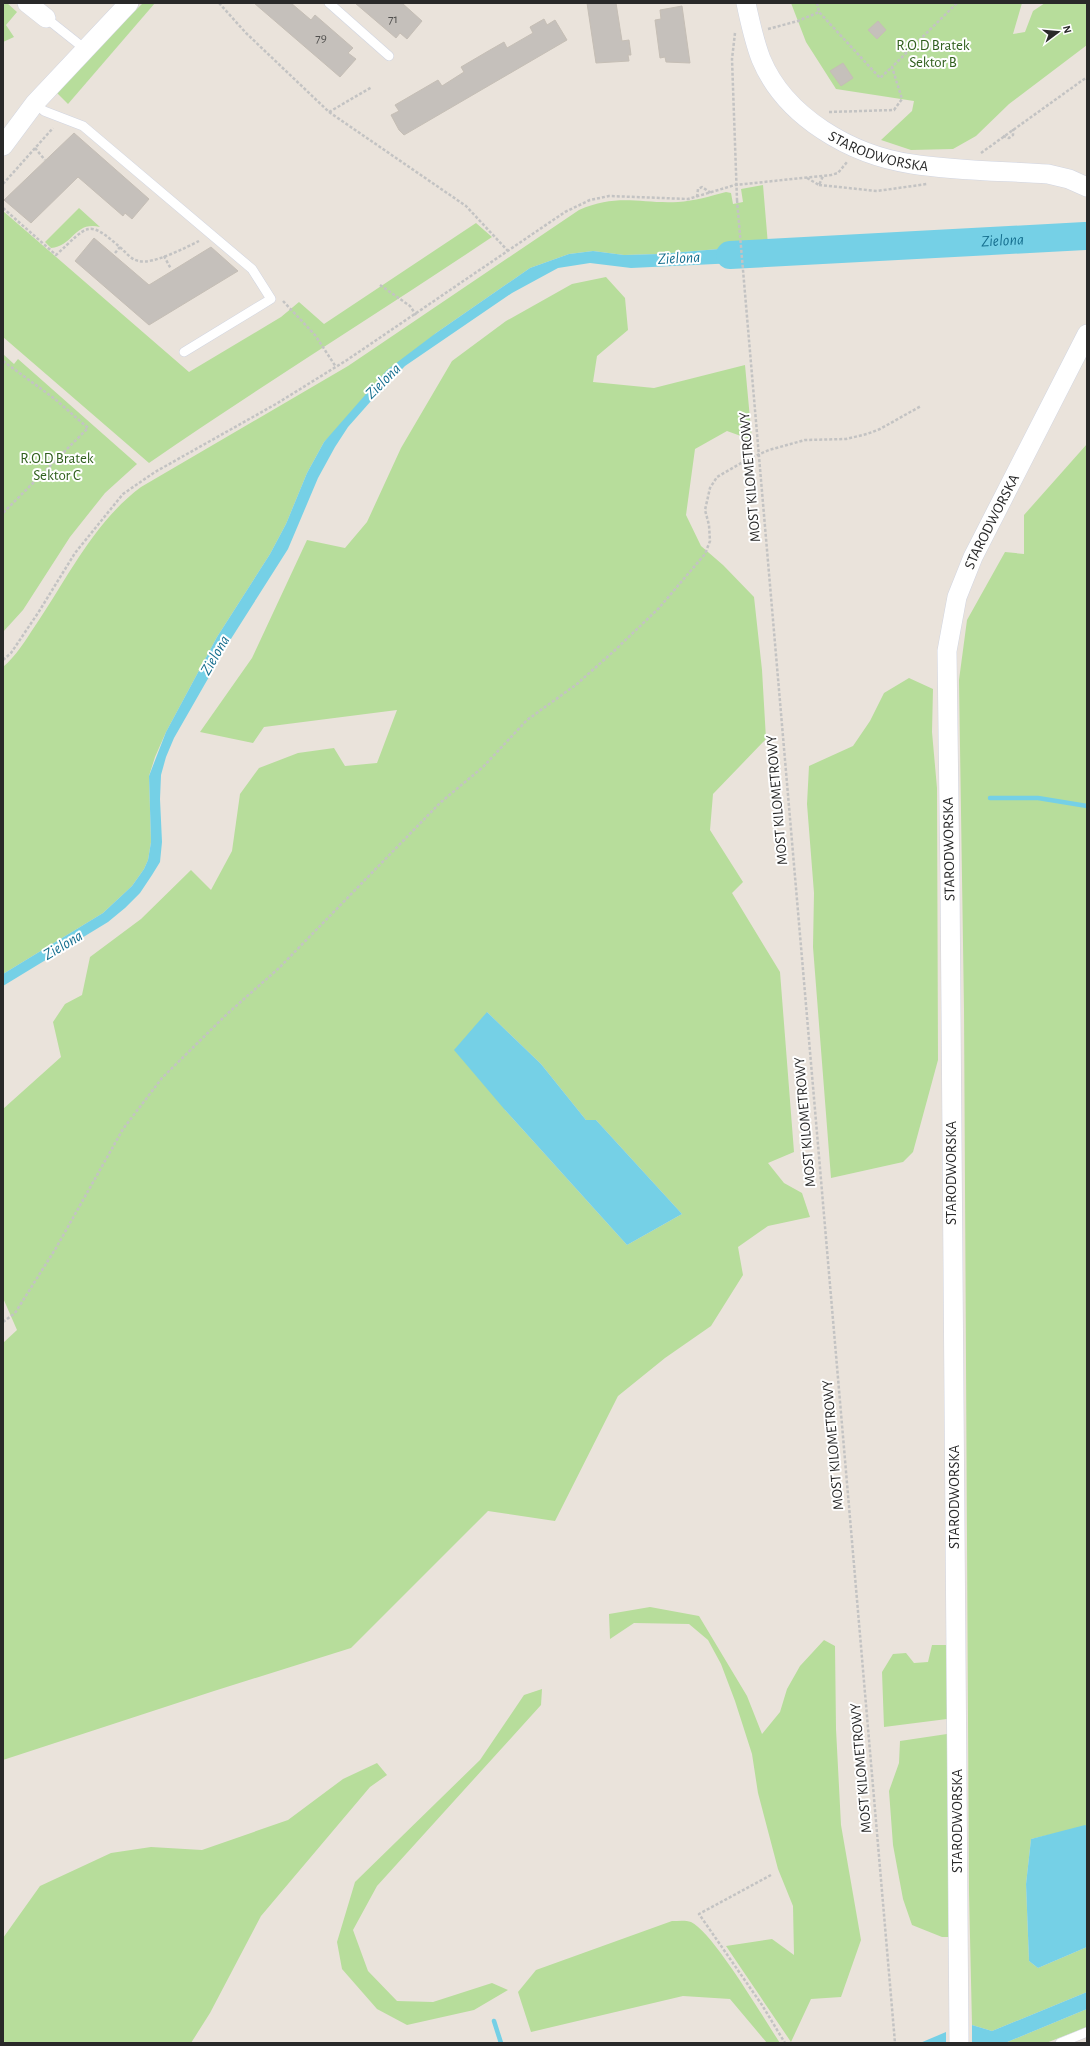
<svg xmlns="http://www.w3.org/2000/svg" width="1090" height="2046" viewBox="0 0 1090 2046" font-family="'Alegreya Sans',sans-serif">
<rect width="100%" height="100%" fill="#eae3db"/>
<g fill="#b7dd9b" fill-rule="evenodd">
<polygon points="3,3 7,3 17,12 6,25 14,37 3,42"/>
<polygon points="143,3 155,3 68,104 54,90"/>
<polygon points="791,3 1022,3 1013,34 1025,32 1033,11 1045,3 1087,3 1087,45 1009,104 976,136 953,149 911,150 881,140 912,111 914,101 836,89 806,42"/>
<path d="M763,185L768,245L659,254L624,255L593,251L569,254L530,268L436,333L324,442L307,473L286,524L270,554L217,637L166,732L155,757L149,776L151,842L148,860L144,869L132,886L103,913L3,974V667C16,656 25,641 35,626C67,579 94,522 141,487L348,366L579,210C618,193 640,204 678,202C694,201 711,196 726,192L731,193L733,204L743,202L741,189Z"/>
<path d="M79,208L100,227C74,221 74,246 51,248L45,242Z"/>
<path d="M3,211L189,372L281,317L299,302L324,324L476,223L492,237C379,313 262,385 149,463L3,337Z"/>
<path d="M606,277L625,298L628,330L597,356L593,382L654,388L745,365L752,440L727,431L695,449L686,515L701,546L723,565L754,597L762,670L766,739L713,794L710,830L743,882L732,893L780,972L794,1152L768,1163L784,1183L802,1193L810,1217L768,1226L738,1247L743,1275L711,1326L665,1358L618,1396L555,1521L488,1511L351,1648L214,1691L3,1760V1343L17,1330L3,1298V1109L61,1057L53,1022L65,1004L82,995L90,957L141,919L191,870L211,890L232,851L240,794L259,768L298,753L334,748L345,766L377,763L397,710L264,727L253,743L200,732L252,658L307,540L345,548L367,522L401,448L452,361L506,321L572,284ZM487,1012L541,1064L586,1120H596L682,1214L627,1245L505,1110Z"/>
<polygon points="3,354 14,364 18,359 137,464 105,493 70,537 23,610 3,632"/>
<polygon points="1087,444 1087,1826 1031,1839 1026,1884 1029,1961 1038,1968 1087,1947 1087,1992 992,2031 972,2025 969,1892 964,1009 959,680 967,620 1005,552 1024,554 1024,515"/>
<polygon points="909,678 933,689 932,732 937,788 938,1060 913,1152 903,1162 831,1178 813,947 814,893 807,804 809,766 853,746 870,721 884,693"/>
<polygon points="650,1607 699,1616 747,1696 762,1734 780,1712 787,1689 800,1666 824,1640 835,1646 836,1729 841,1825 861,1940 841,1997 811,1999 791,2042 726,1946 772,1939 794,1955 793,1906 778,1869 758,1793 752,1754 735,1701 721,1664 708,1640 689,1624 634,1623 610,1639 609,1614"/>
<polygon points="932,1645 947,1645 947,1719 884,1727 882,1672 893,1654 906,1653 914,1663 928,1662"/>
<polygon points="542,1689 541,1705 377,1886 353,1930 368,1971 397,2001 433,2002 492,1983 508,1990 474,2010 407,2025 377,2009 342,1969 337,1942 355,1882 480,1760 524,1695"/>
<polygon points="947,1734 949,1937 942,1937 912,1925 903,1899 893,1845 889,1791 899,1763 900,1741"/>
<polygon points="377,1763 387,1775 370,1787 261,1916 210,2013 191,2043 3,2043 3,1938 40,1886 111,1853 151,1847 202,1850 288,1820 343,1779"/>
<path d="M672,1921C678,1921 686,1920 691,1922C713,1932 764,2019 780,2043H767L730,1999L683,1996L531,2032L518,1992L536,1970Z"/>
<polygon points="1087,2009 1087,2027 1046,2043 1005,2043"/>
</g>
<g fill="#75d0e6">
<polygon points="768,245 769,259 736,263 631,268 590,263 558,268 512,293 405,366 371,401 348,427 335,447 318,478 288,549 229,642 174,738 166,757 161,775 160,799 162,842 160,862 152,875 140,893 125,908 108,922 3,986 3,974 103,913 132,886 144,869 148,860 151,842 149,776 166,732 217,637 270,554 286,524 307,473 324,442 387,370 436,333 530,268 569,254 593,251 624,255 659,254"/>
<polygon points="487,1012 541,1064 586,1120 596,1120 682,1214 627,1245 505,1110 454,1050"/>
<polygon points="1085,1825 1087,1826 1087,1947 1038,1968 1029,1961 1026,1884 1031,1839"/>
<polygon points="1087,1992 1087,2009 1005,2043 972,2043 972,2025 992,2031"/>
<polygon points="946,2032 946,2043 920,2043"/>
</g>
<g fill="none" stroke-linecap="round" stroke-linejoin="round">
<g stroke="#75d0e6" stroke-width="4.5">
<polyline points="990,798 1038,798 1087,806"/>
<polyline points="494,2021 501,2043"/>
</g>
<path stroke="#75d0e6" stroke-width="28" id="s1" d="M730,255L1085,236"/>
</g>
<g fill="#c5c0bb" stroke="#c5beb5">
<polygon points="254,3 291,3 311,20 315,15 353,48 348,53 356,59 340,77"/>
<polygon points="355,3 402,3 422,21 407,39 400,33 396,38"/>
<polygon points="587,3 616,3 622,41 629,40 631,55 628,55 629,61 596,63"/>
<polygon points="682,6 690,63 666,62 665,57 660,58 655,20 661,19 660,10"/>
<polygon points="544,19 547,25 555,20 567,40 404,135 399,130 391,115 399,111 395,105 438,80 442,86 464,72 461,67 490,50 504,42 507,48 533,33 530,27"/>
<polygon points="878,21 886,30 877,39 868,30"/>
<polygon points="843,63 853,78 841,86 830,71"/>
<polygon points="74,133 149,199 132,219 125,213 123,216 78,177 31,223 4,200"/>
<polygon points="94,238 149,285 211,247 238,271 149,325 75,261"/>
</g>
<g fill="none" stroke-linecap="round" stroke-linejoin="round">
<defs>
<g id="service">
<polyline points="329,3 389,56"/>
<polyline points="46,18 85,49"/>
<polyline points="35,103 44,111 83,126 252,269 271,299 184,352"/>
<polyline points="1060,2043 1087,2032"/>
</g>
<g id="minor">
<polyline points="27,3 46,18"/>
<path id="s2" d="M746,3C750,22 754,41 761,59C785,117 851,155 912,164C956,171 1003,171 1048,174L1069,179L1087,187"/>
<polyline points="3,146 35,103 129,3"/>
<path id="s3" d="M959,2043L950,882L947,651L957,597L973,557L1087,334"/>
</g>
</defs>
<use href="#service" stroke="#d1d5e1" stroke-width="10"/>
<use href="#minor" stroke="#d1d5e1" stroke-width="20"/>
<g stroke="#c3c3c3" stroke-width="2.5" stroke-dasharray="3 2" stroke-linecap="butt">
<polyline points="219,3 246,33 329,112 466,206 508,251"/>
<polyline points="817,3 819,12 880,78 892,67"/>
<polyline points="768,29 798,21 819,12"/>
<polyline points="735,33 732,59 737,200"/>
<polyline points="329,112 372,87"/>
<polyline points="829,112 894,110 902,99 892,67 957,3"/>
<polyline points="1003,136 1009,138 1013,135 1013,129"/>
<polyline points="35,148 45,160"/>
<polyline points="981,153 1087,77"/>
<polyline points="807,178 819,185 823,176"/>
<polyline points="3,184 53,128"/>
<polyline points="819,185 877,191 927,184"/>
<polyline points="697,197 698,189 702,187 711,193"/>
<path d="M3,208L56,255C89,225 87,218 122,249C127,254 132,260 139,261C152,265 187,247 199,241"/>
<polyline points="115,253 120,247"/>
<polyline points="164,256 171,269"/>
<polyline points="380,285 410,306 416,315"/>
<polyline points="283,301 315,335 336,367"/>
<polyline points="3,361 55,399 88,428 3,513"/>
<polyline points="3,660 11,653 38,613 75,553 123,494 155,472 276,404 347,360 565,212 590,200 609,196 688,199 735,185 831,175 838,173 847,162"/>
<polyline points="3,1322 15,1313 56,1248 123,1129 162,1078 227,1014 279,968 441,802 483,767 527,720 577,684 614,651 659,608 705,554 710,541 709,525 705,510 710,488 717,477 748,459 769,450 805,440 846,439 867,434 880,429 921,406"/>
<polyline points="771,1875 699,1914 762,2005 785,2043"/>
</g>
<use href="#service" stroke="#fff" stroke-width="9"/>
<use href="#minor" stroke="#fff" stroke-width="19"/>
<polyline stroke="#c3c3c3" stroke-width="2.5" stroke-dasharray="3 2" stroke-linecap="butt" points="737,200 895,2043"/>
</g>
<g text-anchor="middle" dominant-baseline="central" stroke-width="4" stroke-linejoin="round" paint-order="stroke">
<g font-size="13" fill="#504f4e">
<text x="393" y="19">71</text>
<text x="321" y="38">79</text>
</g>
<g font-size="15" fill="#31601e" stroke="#fff">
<text x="933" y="45">R.O.D Bratek<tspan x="933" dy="17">Sektor B</tspan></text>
<text x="57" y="458">R.O.D Bratek<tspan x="57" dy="17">Sektor C</tspan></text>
</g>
<g font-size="15" fill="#292929" stroke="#fff">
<text stroke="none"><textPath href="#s2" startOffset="214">STARODWORSKA</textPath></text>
<text transform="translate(750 477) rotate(-95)">MOST KILOMETROWY</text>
<text stroke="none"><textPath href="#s3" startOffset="1530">STARODWORSKA</textPath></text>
<text transform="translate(777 800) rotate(-95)">MOST KILOMETROWY</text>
<text transform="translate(949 849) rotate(-91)">STARODWORSKA</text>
<text transform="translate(805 1122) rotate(-95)">MOST KILOMETROWY</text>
<text transform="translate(951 1173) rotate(-90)">STARODWORSKA</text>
<text transform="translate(833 1445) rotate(-95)">MOST KILOMETROWY</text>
<text transform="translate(954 1497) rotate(-90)">STARODWORSKA</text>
<text transform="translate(861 1768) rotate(-95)">MOST KILOMETROWY</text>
<text transform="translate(957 1821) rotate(-90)">STARODWORSKA</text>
</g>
<g font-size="16" font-style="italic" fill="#166f8f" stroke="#fff">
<text stroke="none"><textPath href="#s1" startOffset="273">Zielona</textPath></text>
<text transform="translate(679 258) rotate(-3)">Zielona</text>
<text transform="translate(383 381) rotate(-45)">Zielona</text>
<text transform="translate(215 655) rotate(-60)">Zielona</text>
<text transform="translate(63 945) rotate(-31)">Zielona</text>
</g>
</g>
<rect width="1090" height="2046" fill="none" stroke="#292929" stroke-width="8"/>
<g transform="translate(1058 32) rotate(74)" stroke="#ffffff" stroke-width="3" paint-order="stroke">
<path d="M0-3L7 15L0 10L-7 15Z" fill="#292929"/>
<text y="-6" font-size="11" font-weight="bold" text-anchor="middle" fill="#292929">N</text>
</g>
</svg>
